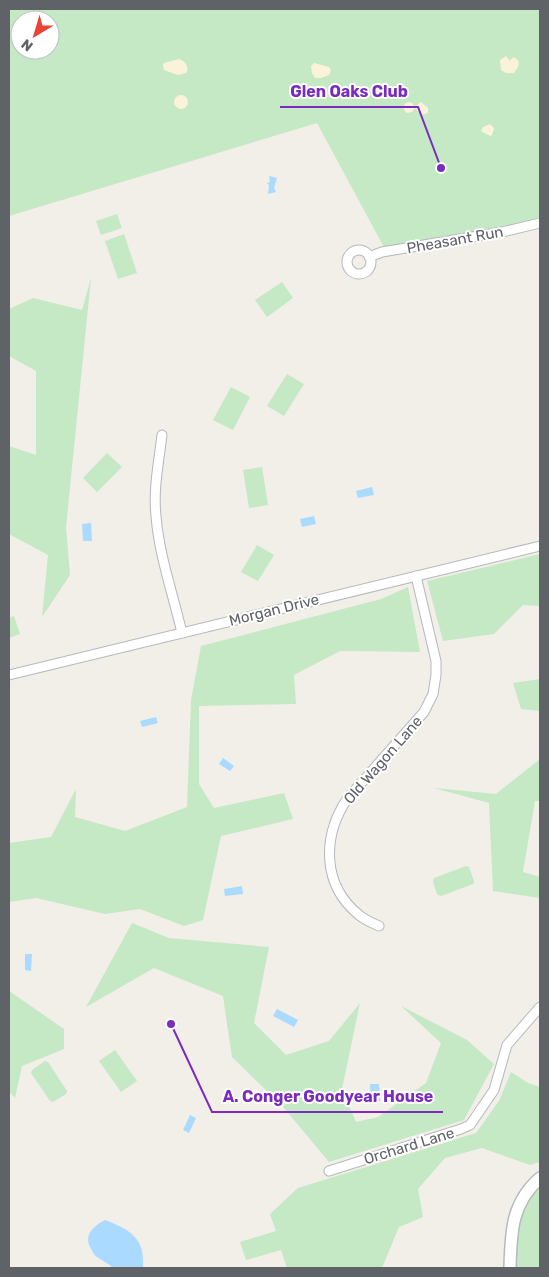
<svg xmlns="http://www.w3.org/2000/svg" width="549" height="1277" viewBox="0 0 549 1277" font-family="Rubik,sans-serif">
<rect width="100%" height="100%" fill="#f1efe8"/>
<g fill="#c5e8c5" fill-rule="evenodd">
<path d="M9,9H540V223L386,251L317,123L9,216ZM20,20H50V50H20Z"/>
<polygon points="117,214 122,228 101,235 96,221"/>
<polygon points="124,234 137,273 118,279 105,241"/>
<polygon points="91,278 66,527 70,575 42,617 48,555 9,534 9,446 36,455 36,371 9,356 9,309 33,298 82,310"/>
<polygon points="282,282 293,298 267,317 255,300"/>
<polygon points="287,374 304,384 284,416 267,406"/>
<polygon points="231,387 250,397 233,430 213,420"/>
<polygon points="107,453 122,467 97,492 83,478"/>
<polygon points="262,467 268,505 249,508 243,470"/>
<polygon points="257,545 274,555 258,581 241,572"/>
<polygon points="540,554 540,606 523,605 494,634 443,641 427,581"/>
<polygon points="408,587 420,652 340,651 294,675 296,704 199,706 199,784 214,808 284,793 293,819 221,836 203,920 184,926 140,909 105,914 36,898 9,902 9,843 51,837 76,789 75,817 125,831 187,807 191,700 201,646 381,599"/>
<polygon points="14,616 20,634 9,638 9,618"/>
<polygon points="540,679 540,711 521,709 513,683"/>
<polygon points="540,759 540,801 535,801 523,872 540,877 540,898 493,891 489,803 434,788 496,794"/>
<polygon points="466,866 469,867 474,881 473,884 441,896 437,894 433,882 434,878"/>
<polygon points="132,923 169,938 269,947 254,1023 286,1055 329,1041 360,1003 342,1089 356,1122 378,1117 426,1083 441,1043 401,1006 467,1040 494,1064 464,1120 329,1162 284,1108 232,1057 223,996 154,968 86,1007"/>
<polygon points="9,991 64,1029 64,1049 22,1066 15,1098 9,1091"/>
<polygon points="115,1050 137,1081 121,1092 99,1061"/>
<polygon points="45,1061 48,1062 67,1091 66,1094 53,1102 50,1101 31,1073 32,1070"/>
<polygon points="511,1072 528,1083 540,1087 540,1162 530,1165 482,1148 445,1158 418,1189 423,1217 399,1227 382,1268 287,1268 281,1250 246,1260 240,1242 276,1231 270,1214 298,1188 476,1133 499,1101"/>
<polygon points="540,1178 540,1268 505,1268 508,1237"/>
</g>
<g fill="#fbf3d9">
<path d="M506,56L510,61L513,57C523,61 518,67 514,73H506L501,70L500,60Z"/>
<path d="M179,59C185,61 190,67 186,73L178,75L164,70L163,65L164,63Z"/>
<polygon points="314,63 329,67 331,70 329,75 321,78 315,78 312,73 311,66"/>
<circle cx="181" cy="102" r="7"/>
<polygon points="409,102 412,103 415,107 421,102 428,108 428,113 421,115 415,108 412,112 407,113 404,110 404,107 405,103"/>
<polygon points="490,124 494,128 492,135 490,136 481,131 483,127"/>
</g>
<g fill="#aadaff">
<polygon points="269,176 277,178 274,188 276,192 268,194 269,185 267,183 270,182"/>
<polygon points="372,487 374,495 358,498 356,491"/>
<polygon points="314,516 316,524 302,527 300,519"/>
<polygon points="91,523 92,541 83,541 82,524"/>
<polygon points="156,717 158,723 142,727 140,721"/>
<polygon points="223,758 234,766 230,771 219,764"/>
<polygon points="242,886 243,894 225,896 224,889"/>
<polygon points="25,954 32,954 31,971 25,970"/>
<polygon points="277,1009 298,1020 294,1027 273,1016"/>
<polygon points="370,1084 379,1084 380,1101 371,1102"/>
<polygon points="190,1115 196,1118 189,1133 183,1130"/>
<path d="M105,1220C131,1230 145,1238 143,1268H113C108,1263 103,1261 97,1257C94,1255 92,1251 90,1247C84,1234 94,1226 105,1220Z"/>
</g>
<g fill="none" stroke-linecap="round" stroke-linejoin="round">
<defs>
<g id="minor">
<circle cx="359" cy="262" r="12"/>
<polyline points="369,257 382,252 502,232 540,223"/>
<path d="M162,435C159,461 153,489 156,516C159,555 173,594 182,633"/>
<polyline points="9,675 540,546"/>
<path d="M379,926C372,923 365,920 359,915C322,885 322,837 347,799L424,712L433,694L436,675V661L416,576"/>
<polyline points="329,1171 461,1129 470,1125 494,1090 507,1045 540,1007"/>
</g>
<path id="secondary" d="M510,1268C511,1233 511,1203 540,1178"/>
</defs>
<use href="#minor" stroke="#b5b8bc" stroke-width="11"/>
<use href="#secondary" stroke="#b6babf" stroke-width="14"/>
<use href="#minor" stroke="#fff" stroke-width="9"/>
<use href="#secondary" stroke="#fff" stroke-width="11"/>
</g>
<g text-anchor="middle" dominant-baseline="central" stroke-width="4" stroke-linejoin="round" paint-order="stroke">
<g font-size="15" fill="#5f6368" stroke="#fff">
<text transform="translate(455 240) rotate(-10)">Pheasant Run</text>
<text transform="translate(274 610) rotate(-14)">Morgan Drive</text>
<text transform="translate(383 760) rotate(-49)">Old Wagon Lane</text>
<text transform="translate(409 1146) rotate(-17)">Orchard Lane</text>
</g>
</g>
<path fill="none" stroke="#7b2cbf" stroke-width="2" d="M441 168L418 107H280M171 1024L212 1112H443"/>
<g fill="#7b2cbf" stroke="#fff" stroke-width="2">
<circle cx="441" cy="168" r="5"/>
<circle cx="171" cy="1024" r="5"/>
</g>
<g font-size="16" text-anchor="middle" font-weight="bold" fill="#7b2cbf" stroke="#fff" stroke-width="4" stroke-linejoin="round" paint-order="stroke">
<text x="349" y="97">Glen Oaks Club</text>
<text x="328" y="1102">A. Conger Goodyear House</text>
</g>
<rect width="549" height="1277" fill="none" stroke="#5f6368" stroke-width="20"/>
<g transform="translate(35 35) rotate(218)"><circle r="24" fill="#ffffff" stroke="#bfc1c3"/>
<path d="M0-4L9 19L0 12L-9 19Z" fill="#ea4335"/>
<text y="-8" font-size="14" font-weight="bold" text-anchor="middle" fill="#5f6368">N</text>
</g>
</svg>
